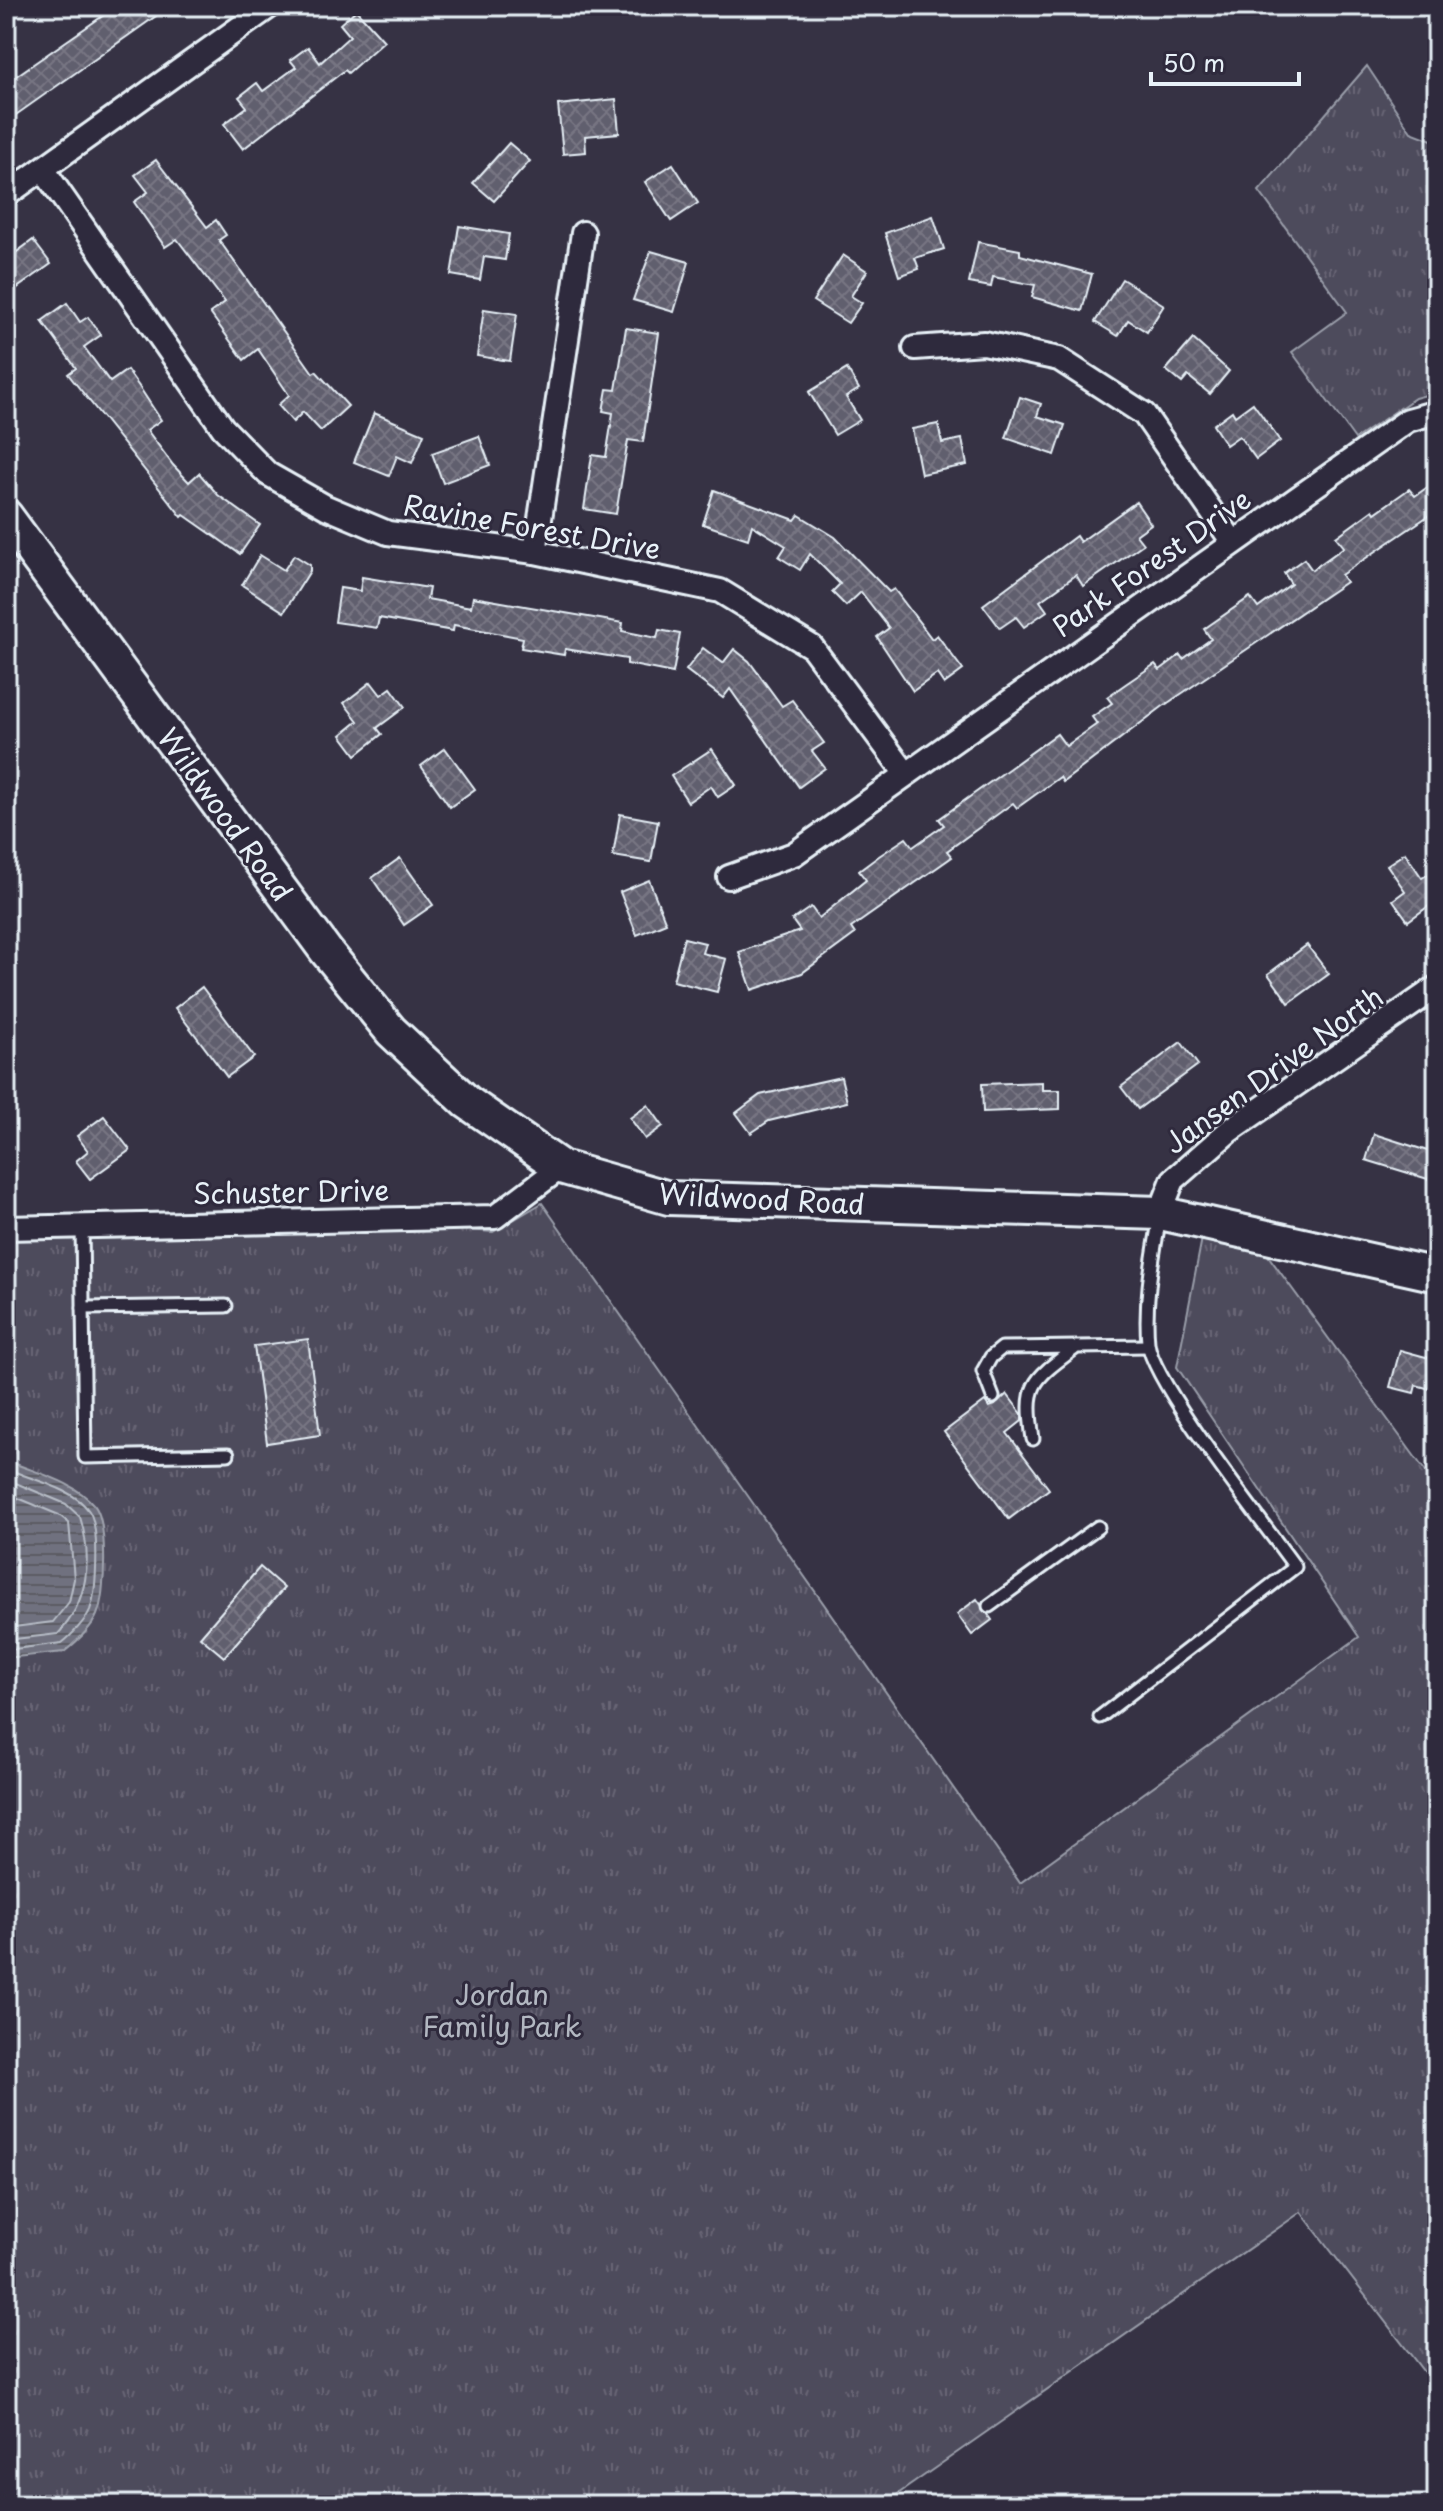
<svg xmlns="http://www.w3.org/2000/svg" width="1443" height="2511" viewBox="0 0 1443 2511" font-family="'Playpen Sans',sans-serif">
<defs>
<pattern id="grass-tufts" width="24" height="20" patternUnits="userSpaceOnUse" patternTransform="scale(2)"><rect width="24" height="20" fill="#4d4b5c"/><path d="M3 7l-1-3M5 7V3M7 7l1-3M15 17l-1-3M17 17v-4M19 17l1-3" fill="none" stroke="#676574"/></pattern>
<pattern id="water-rules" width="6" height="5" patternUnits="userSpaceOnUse" patternTransform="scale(2)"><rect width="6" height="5" fill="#70717f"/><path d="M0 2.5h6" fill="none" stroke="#5b5c64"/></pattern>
<pattern id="building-cross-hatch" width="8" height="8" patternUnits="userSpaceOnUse" patternTransform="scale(2)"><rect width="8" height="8" fill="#605e6e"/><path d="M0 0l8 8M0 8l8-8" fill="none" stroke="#777683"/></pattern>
</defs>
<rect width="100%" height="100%" fill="#363244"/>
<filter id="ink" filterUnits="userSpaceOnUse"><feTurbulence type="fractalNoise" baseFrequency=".0125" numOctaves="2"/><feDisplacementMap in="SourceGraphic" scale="16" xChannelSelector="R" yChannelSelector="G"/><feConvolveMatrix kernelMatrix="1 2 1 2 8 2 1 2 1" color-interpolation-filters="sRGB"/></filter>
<g filter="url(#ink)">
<g fill="url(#grass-tufts)" stroke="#9a9eaa" stroke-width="2">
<polygon points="1367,66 1411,132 1437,142 1437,392 1415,398 1355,439 1292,352 1347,312 1259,191"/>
<polygon points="542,1203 1020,1883 1359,1637 1177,1367 1203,1233 1261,1246 1437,1487 1437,2389 1301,2212 882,2505 6,2505 6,1236 455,1229 493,1232"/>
</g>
<path fill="url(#water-rules)" stroke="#a0a4af" stroke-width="2" d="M6,1460C35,1473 73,1480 94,1505C108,1521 106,1595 97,1615C92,1627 75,1643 64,1652L6,1658Z"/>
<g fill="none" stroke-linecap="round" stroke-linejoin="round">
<g stroke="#b8bec8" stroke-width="2">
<path d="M6,1468C30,1480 73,1487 89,1511C100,1527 97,1591 90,1610C86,1620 71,1636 62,1643L6,1650"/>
<path d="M6,1479L66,1504L80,1517C93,1559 88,1602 58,1634L6,1640"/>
<polyline points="6,1493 59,1515 69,1523 74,1579 69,1602 53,1622 6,1628"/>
</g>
</g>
<g fill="url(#building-cross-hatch)" stroke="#e8f1f8" stroke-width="2">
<polygon points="117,6 148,6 156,16 13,117 6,108 6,83"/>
<polygon points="356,10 384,41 348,73 345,70 243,149 224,124 247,107 239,97 257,83 263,91 296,67 290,60 308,47 320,63 350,36 340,24"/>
<polygon points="616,99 619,133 585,136 586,152 563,154 558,105"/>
<polygon points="509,143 530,161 494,201 473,183"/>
<polygon points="156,160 207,227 216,220 226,235 219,240 313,373 316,371 348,406 321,431 303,412 293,422 278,405 289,395 258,349 244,360 210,313 225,302 177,239 165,247 134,202 148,192 135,175"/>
<polygon points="673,164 698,203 671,221 645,182"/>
<polygon points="933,216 944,249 915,258 919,269 899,276 885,233"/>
<polygon points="459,226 509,234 505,260 484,257 480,280 451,275"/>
<polygon points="33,240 51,264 6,296 6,260"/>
<polygon points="978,242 1020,250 1020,255 1092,274 1082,311 1032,297 1035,285 993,277 991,287 969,283"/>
<polygon points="651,251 689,262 674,312 633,300"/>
<polygon points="843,255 867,271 851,296 862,303 848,323 813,301"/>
<polygon points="1122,279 1164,305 1147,332 1128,320 1118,336 1095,322"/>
<polygon points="67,303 80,322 88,317 101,335 84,347 110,382 127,370 140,388 161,420 147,430 173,465 189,482 199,473 218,495 260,525 240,554 184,515 182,517 68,374 76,368 42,321"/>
<polygon points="484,309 517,314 510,361 477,356"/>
<polygon points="626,328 659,333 643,442 628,440 616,514 584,509 592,455 606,457 613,413 603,411 607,389 616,390"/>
<polygon points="1193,339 1229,371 1210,394 1188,376 1182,383 1166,370"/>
<polygon points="847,369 859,389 846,397 860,420 835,435 809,392"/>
<polygon points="1020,397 1041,404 1037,416 1065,425 1055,455 1006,438"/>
<polygon points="1253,403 1280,441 1256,459 1239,436 1226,445 1213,425 1232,411 1235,416"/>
<polygon points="374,413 424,434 412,463 397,456 389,476 354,462"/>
<polygon points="938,424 942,443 962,439 967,465 921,474 912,429"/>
<polygon points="479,436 490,465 443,483 432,453"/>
<polygon points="1429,486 1437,496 1437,510 1341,575 1346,582 1162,707 1063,782 1060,777 1017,808 1013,803 947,851 952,857 851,928 855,934 802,973 752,990 739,952 800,931 792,920 811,907 819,918 866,880 859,871 879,856 906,838 913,847 944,825 939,819 1057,734 1066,746 1097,724 1092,717 1112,703 1107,697 1127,683 1155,664 1160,670 1180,655 1183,659 1211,639 1204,629 1250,597 1258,608 1291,584 1284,573 1304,559 1312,570 1344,547 1336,537 1373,510 1375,513 1409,489 1415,496"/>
<polygon points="714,490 795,520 799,515 835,537 889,592 894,589 932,639 937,635 963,670 944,684 937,674 913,691 877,637 889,628 861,592 846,606 832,592 840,584 810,554 800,570 779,557 786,546 752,525 748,539 703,524"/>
<polygon points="1136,502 1151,524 1136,535 1143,544 1083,586 1076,575 1040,601 1047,611 1024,627 1016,617 1000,628 983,605 1076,536 1080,542"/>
<polygon points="260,555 284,570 294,555 310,565 310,571 284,612 242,585"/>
<polygon points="362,577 429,588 427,599 471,607 473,597 623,623 622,631 657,638 659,630 680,634 673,673 627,664 627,659 565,649 564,655 521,648 523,638 454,625 453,631 379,618 377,628 335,622 340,588 360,591"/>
<polygon points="703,648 723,663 734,649 749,661 782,706 792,700 824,743 812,751 825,768 799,787 730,689 723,698 686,670"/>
<polygon points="371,682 381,695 391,688 405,707 377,728 382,734 356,755 341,735 358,721 344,703"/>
<polygon points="445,748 475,789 450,807 421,766"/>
<polygon points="712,749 736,785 718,797 711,786 688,802 671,776"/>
<polygon points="620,814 658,821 651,862 613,856"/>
<polygon points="1405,853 1422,878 1429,874 1437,885 1437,900 1408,921 1393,900 1405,891 1387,865"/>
<polygon points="400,858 433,905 404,925 372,878"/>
<polygon points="649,880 666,923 637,935 620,892"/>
<polygon points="684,938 705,943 702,953 726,959 717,992 673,981"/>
<polygon points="1307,945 1329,974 1289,1003 1268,974"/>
<polygon points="202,987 254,1057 227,1077 175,1008"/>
<polygon points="1181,1042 1198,1065 1138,1109 1121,1087"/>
<polygon points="841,1077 847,1102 769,1121 751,1133 736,1113 760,1095"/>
<polygon points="1042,1082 1042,1090 1060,1090 1060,1109 983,1112 982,1084"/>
<polygon points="648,1105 663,1126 645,1139 630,1118"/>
<polygon points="104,1116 130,1150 90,1179 76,1161 88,1151 77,1136"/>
<polygon points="1374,1134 1437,1154 1431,1180 1366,1160"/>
<polygon points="308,1339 320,1435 267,1443 254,1346"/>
<polygon points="1400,1350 1437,1360 1437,1391 1416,1385 1414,1393 1390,1387"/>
<polygon points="1007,1394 1022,1414 1022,1421 1007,1433 1049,1489 1009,1519 944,1432 985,1401 989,1407 995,1405"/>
<polygon points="260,1567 284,1588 224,1657 200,1637"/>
<polygon points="977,1599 992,1620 972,1635 957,1614"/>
</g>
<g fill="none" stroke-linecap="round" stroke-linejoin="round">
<defs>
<g id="lane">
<polyline points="82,1225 85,1457 228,1454"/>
<polyline points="83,1308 226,1306"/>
<polyline points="993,1397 983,1371 991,1357 1002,1348 1148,1346"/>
<path d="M1033,1439C1025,1385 1031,1381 1074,1349"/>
<polyline points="989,1606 1098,1527"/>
<path d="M1100,1717L1295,1567C1266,1526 1153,1384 1148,1343C1144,1301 1153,1257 1160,1216"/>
</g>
<g id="street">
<polyline points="43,169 223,428 268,474 326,507 388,533 535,552 720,591 812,647 906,774"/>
<polyline points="6,195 270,6"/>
<polyline points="915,348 984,343 1059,359 1144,414 1232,541"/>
<polyline points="535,552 583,233"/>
<polyline points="729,877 794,854 1408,420 1437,412"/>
<polyline points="1160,1213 1173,1180 1229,1131 1437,987"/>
<polyline points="6,1228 495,1217 561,1167"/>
</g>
<polyline id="secondary" points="6,516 326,951 391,1031 467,1102 561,1167 669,1198 1160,1213 1437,1275"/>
</defs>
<use href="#lane" stroke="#e8f1f8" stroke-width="17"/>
<use href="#street" stroke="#e8f1f8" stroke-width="28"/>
<use href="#secondary" stroke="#e8f1f8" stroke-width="38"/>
<use href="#lane" stroke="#2f2a3d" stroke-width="11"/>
<use href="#street" stroke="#2f2a3d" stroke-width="22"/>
<use href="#secondary" stroke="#2f2a3d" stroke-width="32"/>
</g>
</g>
<g text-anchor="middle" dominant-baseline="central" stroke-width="6" stroke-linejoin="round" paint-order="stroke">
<g font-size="28" fill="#e8f1f8" stroke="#2f2a3d">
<text transform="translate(532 526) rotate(10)">Ravine Forest Drive</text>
<text transform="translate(1151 562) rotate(-35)">Park Forest Drive</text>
<text transform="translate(226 814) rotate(54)">Wildwood Road</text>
<text transform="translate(1273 1069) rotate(-36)">Jansen Drive North</text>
<text transform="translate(291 1191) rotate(-1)">Schuster Drive</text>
<text transform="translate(762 1198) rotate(3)">Wildwood Road</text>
</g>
<g font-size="28" fill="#b2b7c1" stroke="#2f2a3d">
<text x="502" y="1993">Jordan<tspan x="502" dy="32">Family Park</tspan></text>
</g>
</g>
<rect width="1443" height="2511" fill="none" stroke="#2f2a3d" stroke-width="32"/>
<rect x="16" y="16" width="1411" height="2479" fill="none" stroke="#e8f1f8" stroke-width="3" filter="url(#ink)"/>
<path d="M1151 72v12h148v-12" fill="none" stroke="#e8f1f8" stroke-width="4"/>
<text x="1163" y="72" font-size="24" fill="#e8f1f8" stroke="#2f2a3d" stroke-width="6" paint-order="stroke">50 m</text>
</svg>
